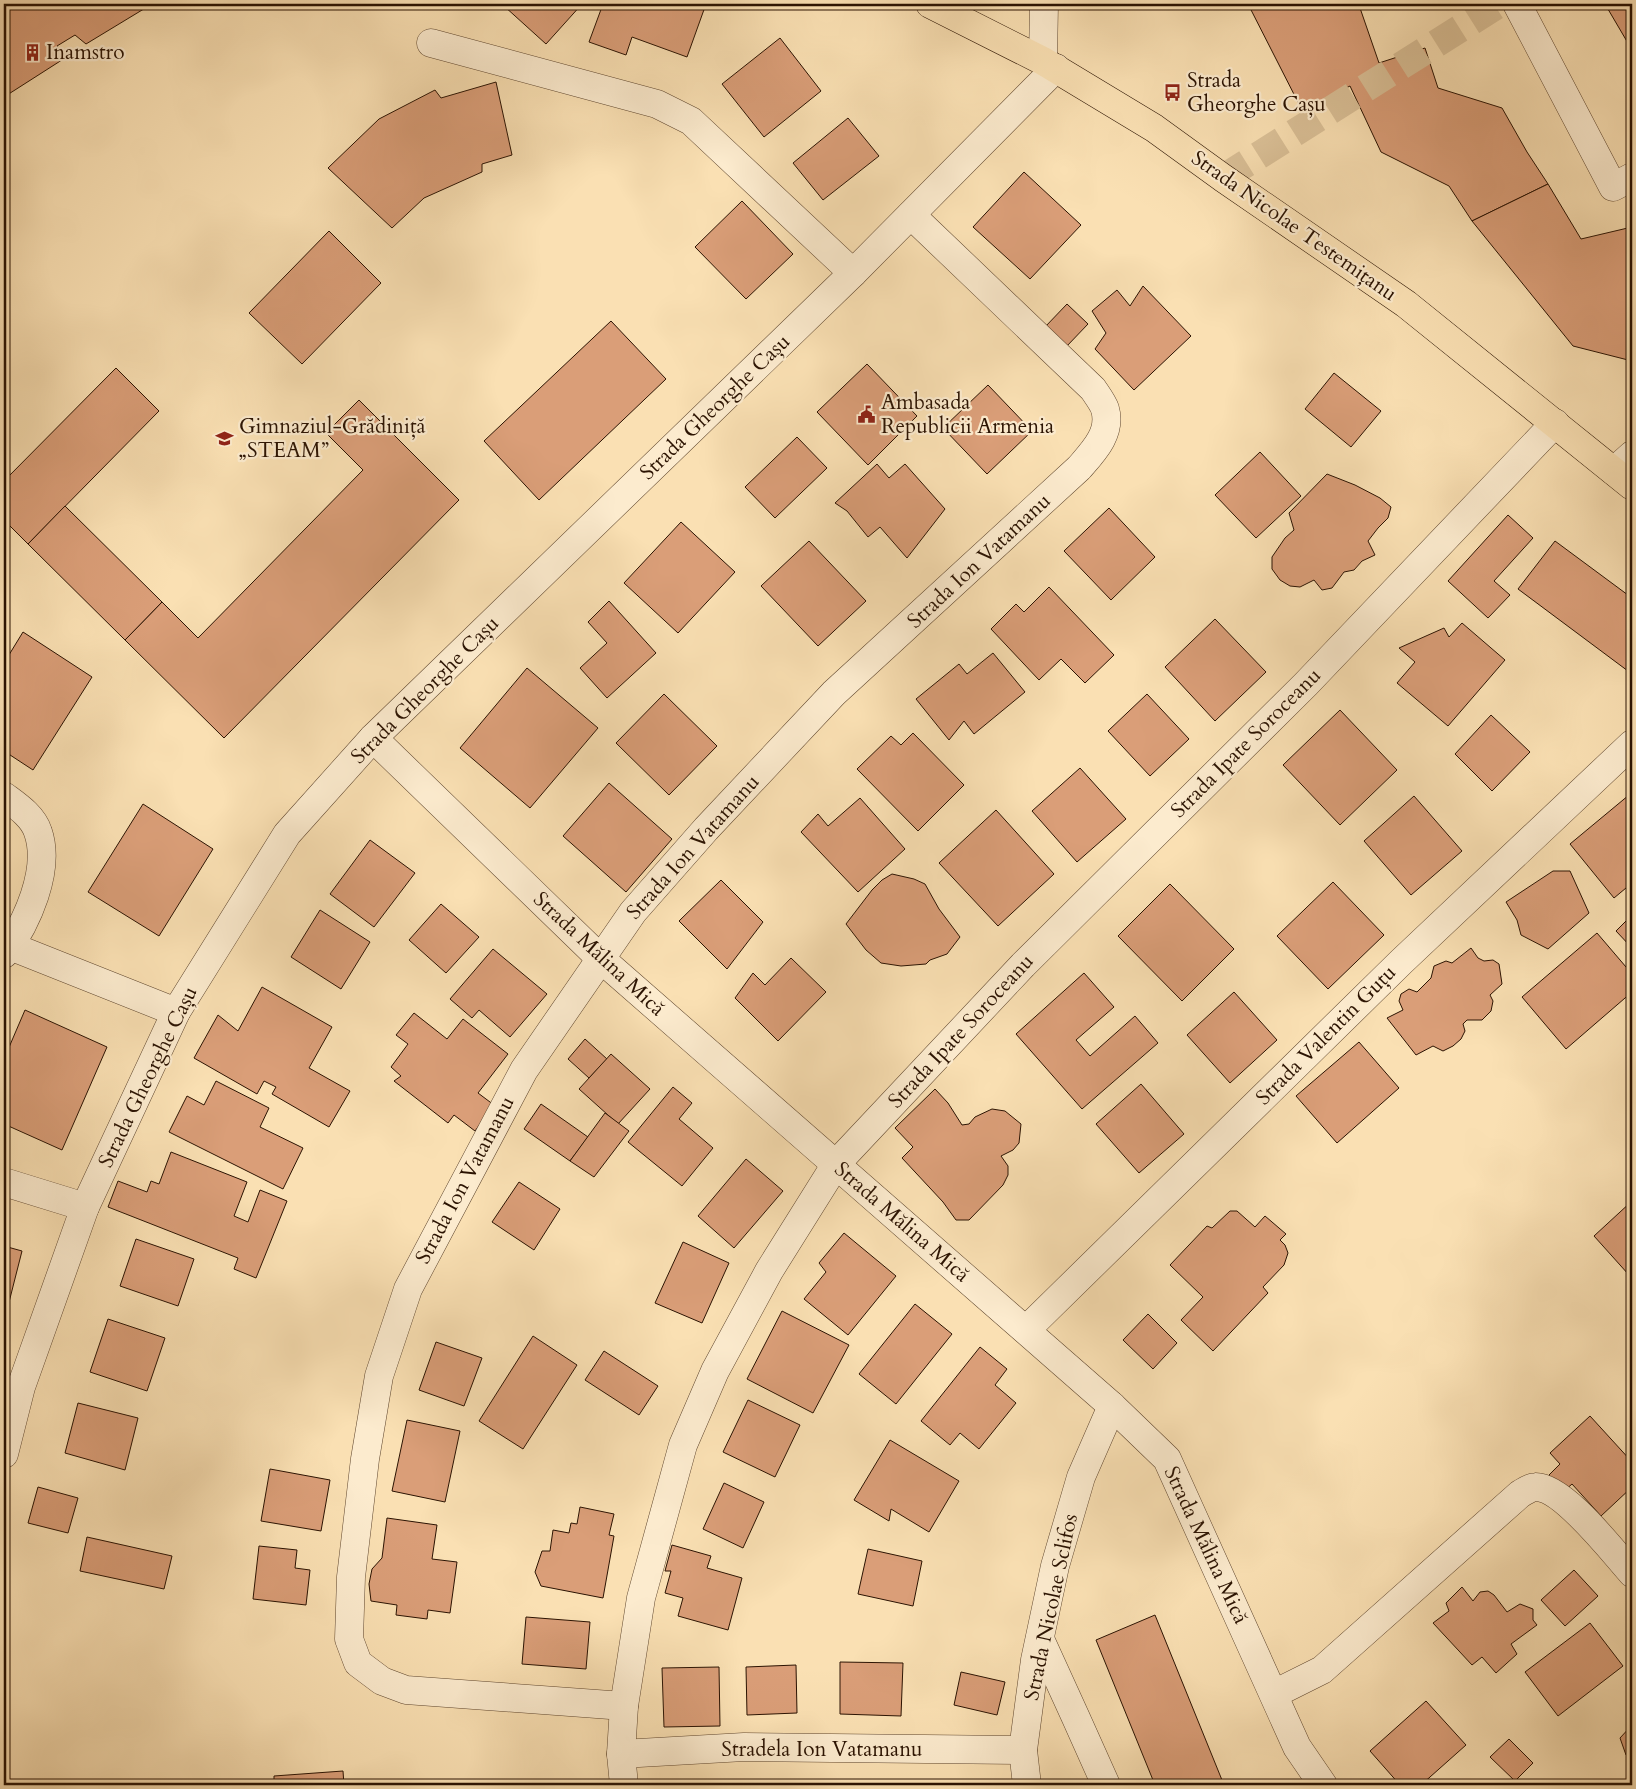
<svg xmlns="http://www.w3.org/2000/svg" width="1636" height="1789" viewBox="0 0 1636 1789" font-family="Cardo,serif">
<rect width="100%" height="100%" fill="#fae0b3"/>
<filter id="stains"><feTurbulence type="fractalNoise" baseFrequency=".004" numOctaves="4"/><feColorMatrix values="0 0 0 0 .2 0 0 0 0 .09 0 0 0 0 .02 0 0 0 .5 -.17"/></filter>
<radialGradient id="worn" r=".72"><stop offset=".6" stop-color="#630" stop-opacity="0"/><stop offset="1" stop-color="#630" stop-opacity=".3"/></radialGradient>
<g fill="#da9e78" stroke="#2b1302">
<polygon points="4,4 152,4 86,44 75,35 57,46 65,58 4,97"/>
<polygon points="506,4 582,4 546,44 504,6"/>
<polygon points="603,4 706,4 687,57 632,37 626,55 589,42"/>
<polygon points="1248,4 1357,4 1360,8 1379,63 1425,48 1438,88 1502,108 1527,152 1548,184 1472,221 1449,186 1381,152 1350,86 1302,110"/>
<polygon points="1605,4 1632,4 1632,50"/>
<polygon points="780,38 821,91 764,137 722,84"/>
<polygon points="496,82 512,155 482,164 482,172 424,198 392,228 328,168 379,119 435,90 441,98"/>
<polygon points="848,118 879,156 823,200 793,163"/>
<polygon points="1024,172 1081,225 1030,279 973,227"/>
<polygon points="1548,184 1581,239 1632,227 1632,361 1573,346 1472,221"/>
<polygon points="742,201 793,254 746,299 695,247"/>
<polygon points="329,231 381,283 302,364 249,313"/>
<polygon points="1143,286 1191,336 1134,390 1095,349 1106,333 1092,311 1117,290 1130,306"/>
<polygon points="1067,304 1088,324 1066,347 1045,327"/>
<polygon points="611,321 666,379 539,500 484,441"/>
<polygon points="867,364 917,416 868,465 817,412"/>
<polygon points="116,368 159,411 28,544 4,520 4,481"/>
<polygon points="1334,373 1381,411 1351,447 1305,409"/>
<polygon points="988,385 1032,431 987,474 943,428"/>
<polygon points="359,400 459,500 224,738 125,640 162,602 198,638 363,470 326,433"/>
<polygon points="797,437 827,468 775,518 745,487"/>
<polygon points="1260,452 1301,496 1256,538 1215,495"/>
<polygon points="877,464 889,478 905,464 945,509 907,558 880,527 868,537 847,511 835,503"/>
<polygon points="1327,474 1355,485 1380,498 1391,507 1388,518 1378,528 1368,541 1375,555 1362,561 1354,570 1344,572 1332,588 1322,590 1314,580 1300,587 1290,586 1280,580 1272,569 1272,557 1285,538 1294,530 1289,513"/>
<polygon points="65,506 162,602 125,640 28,544"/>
<polygon points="1109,508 1155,557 1111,600 1064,551"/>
<polygon points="1508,515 1533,538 1494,581 1510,595 1488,618 1448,581"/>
<polygon points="681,522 735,572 678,633 624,583"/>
<polygon points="809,541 866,601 818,646 761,586"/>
<polygon points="1555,541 1632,598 1632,674 1518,589"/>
<polygon points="1049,587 1114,655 1085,683 1061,659 1039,680 991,629 1016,604 1024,612"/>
<polygon points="609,601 656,653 607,698 580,668 607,643 588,622"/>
<polygon points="1215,619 1266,672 1215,721 1165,667"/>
<polygon points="1462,623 1505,660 1448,726 1397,683 1415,662 1399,648 1444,628 1449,637"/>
<polygon points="23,632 92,677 33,770 4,751 4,663"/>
<polygon points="993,653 1025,692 974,734 964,721 949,740 916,699 959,664 967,674"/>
<polygon points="527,668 598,728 530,808 460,748"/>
<polygon points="664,694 717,746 669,795 616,743"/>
<polygon points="1147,694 1189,739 1150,776 1108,731"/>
<polygon points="1340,710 1397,770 1340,825 1283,765"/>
<polygon points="1491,715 1530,752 1492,791 1455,754"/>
<polygon points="913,733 964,785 918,831 857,769 891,736 901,745"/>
<polygon points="1080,768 1126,819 1077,862 1032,811"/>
<polygon points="609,783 672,839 626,892 563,836"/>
<polygon points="1629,795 1632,799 1632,883 1614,898 1570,844"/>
<polygon points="1414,796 1462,851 1411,895 1364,841"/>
<polygon points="860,798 905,849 858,892 801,832 818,814 828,826"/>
<polygon points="143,804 213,849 159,936 88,892"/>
<polygon points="996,810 1054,874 998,926 939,863"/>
<polygon points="370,840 415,873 374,927 330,894"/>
<polygon points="1553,871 1570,871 1589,913 1548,949 1521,935 1517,920 1506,902"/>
<polygon points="892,874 914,879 925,884 939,909 960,937 947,954 930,960 926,964 901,966 881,963 866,950 846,924 872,890 882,880"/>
<polygon points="721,880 763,922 727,969 679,921"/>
<polygon points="1333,882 1384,935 1328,989 1277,936"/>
<polygon points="1170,884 1234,949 1182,1001 1118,936"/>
<polygon points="441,904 479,937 446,973 409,940"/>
<polygon points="320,910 370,942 341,989 291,957"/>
<polygon points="1632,915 1632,948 1616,931"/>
<polygon points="1597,933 1632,974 1632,992 1566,1049 1522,997"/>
<polygon points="1471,948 1478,958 1484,961 1493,960 1499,964 1502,984 1490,995 1493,1001 1491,1011 1482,1020 1467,1020 1463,1024 1465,1031 1461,1039 1453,1046 1443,1051 1433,1046 1416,1055 1387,1018 1403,1010 1399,1001 1401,994 1409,989 1417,992 1431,978 1434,966 1446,961 1452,963"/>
<polygon points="493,949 547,994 510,1037 479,1010 472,1018 450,999"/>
<polygon points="791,958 826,992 778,1041 735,998 753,973 765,985"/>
<polygon points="1084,973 1114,1007 1076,1040 1090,1056 1135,1016 1158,1043 1082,1109 1016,1034"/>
<polygon points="262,987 332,1027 309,1068 350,1091 329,1127 272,1094 276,1087 264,1081 257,1094 194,1058 218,1015 238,1031"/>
<polygon points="1234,992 1277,1040 1230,1083 1187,1035"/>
<polygon points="25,1010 107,1047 62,1150 4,1124 4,1059"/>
<polygon points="414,1013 447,1039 463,1019 508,1054 478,1093 494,1105 475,1131 454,1115 448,1123 394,1081 401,1076 391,1067 408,1044 396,1035"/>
<polygon points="585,1039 607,1059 589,1078 568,1059"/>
<polygon points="1359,1042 1399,1088 1337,1143 1296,1096"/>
<polygon points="611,1054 650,1089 618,1124 579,1089"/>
<polygon points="216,1081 269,1108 260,1127 303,1148 283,1189 169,1132 187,1096 204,1105"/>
<polygon points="1141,1084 1184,1134 1139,1173 1096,1124"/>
<polygon points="673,1087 692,1103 679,1119 713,1148 682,1186 628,1142"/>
<polygon points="935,1089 948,1103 962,1125 969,1124 975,1117 992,1109 1005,1111 1021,1124 1019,1143 1013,1150 1001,1156 1008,1166 1008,1175 1003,1185 969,1220 956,1220 943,1202 902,1158 913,1147 895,1128"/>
<polygon points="541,1104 588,1137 570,1161 524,1129"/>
<polygon points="605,1113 629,1131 594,1177 570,1161"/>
<polygon points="171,1152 247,1182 234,1216 248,1222 260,1190 287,1201 256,1278 234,1269 238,1258 108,1207 118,1181 147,1192 151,1181 159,1184"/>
<polygon points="746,1159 783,1191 734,1248 698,1216"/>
<polygon points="519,1182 560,1209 534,1250 492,1222"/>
<polygon points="1632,1201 1632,1273 1629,1275 1594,1236"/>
<polygon points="1230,1211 1237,1211 1255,1227 1265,1216 1286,1234 1280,1240 1285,1245 1288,1253 1284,1265 1263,1287 1268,1293 1213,1351 1181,1320 1203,1297 1170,1265 1207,1226 1212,1228"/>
<polygon points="844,1233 896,1276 848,1335 804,1299 826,1272 819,1263"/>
<polygon points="136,1239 194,1259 178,1306 120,1286"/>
<polygon points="683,1242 729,1263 702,1323 655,1303"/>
<polygon points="4,1246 22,1251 4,1322"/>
<polygon points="915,1304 952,1334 896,1404 859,1374"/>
<polygon points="782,1311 849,1345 813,1413 747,1379"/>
<polygon points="1148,1314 1177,1343 1153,1369 1123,1340"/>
<polygon points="108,1319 165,1338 147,1391 90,1372"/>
<polygon points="533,1336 577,1365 523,1449 479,1421"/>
<polygon points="436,1342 482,1358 464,1406 419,1390"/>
<polygon points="980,1347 1007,1369 995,1385 1016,1403 979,1449 960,1433 950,1445 921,1421"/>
<polygon points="604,1351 658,1386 639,1415 585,1380"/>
<polygon points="748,1400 800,1425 775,1477 723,1452"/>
<polygon points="78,1403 138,1418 125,1470 65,1453"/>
<polygon points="1590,1416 1632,1462 1632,1487 1601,1516 1572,1484 1563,1492 1549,1475 1560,1464 1550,1453"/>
<polygon points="407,1420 460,1431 445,1502 392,1491"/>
<polygon points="890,1440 959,1481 929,1532 891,1509 889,1521 854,1500"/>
<polygon points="270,1469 330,1480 321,1531 261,1521"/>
<polygon points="724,1483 764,1502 743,1548 703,1529"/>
<polygon points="38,1487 78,1498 68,1533 28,1523"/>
<polygon points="580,1507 614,1514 609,1535 614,1536 603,1598 541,1586 535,1572 542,1551 550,1551 553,1530 569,1533 571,1523 577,1524"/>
<polygon points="387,1518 437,1525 432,1559 457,1562 450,1613 428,1610 427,1619 396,1615 397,1605 371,1601 369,1584 372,1569 382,1558"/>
<polygon points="87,1537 172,1556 164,1589 80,1571"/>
<polygon points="672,1545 711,1556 707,1568 742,1578 728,1630 678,1616 683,1598 665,1593 671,1571 665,1571"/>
<polygon points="259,1546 297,1550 295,1568 310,1570 306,1605 253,1599"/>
<polygon points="868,1549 922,1561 913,1606 858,1594"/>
<polygon points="1574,1570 1598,1596 1565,1626 1541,1600"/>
<polygon points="1462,1587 1473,1601 1480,1592 1488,1591 1494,1595 1507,1612 1520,1604 1533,1609 1533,1620 1537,1625 1511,1644 1517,1654 1496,1673 1482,1657 1472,1665 1433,1623 1449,1611 1446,1603"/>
<polygon points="1155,1615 1224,1785 1155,1785 1096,1640"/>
<polygon points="526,1617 590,1622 586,1669 522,1664"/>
<polygon points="1590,1623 1623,1666 1558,1716 1525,1672"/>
<polygon points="840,1662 903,1663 901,1716 840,1714"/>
<polygon points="796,1665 797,1713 747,1715 746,1667"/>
<polygon points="719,1667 720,1726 664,1727 662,1668"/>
<polygon points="961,1672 1005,1682 997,1715 954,1705"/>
<polygon points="1426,1701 1466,1745 1421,1785 1400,1785 1370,1751"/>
<polygon points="1632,1725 1632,1757 1626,1755 1620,1738"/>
<polygon points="1509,1739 1533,1763 1515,1781 1490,1757"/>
<polygon points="343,1771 344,1785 274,1785 274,1776"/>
</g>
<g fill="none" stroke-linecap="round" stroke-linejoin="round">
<polyline stroke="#dbc198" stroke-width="28" stroke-dasharray="28 14" stroke-linecap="butt" points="1223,178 1499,4"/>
<defs>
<g id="minor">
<polyline points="1517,4 1613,187 1632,177"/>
<polyline points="431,43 657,104 691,121 853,273"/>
<polyline points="1043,61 1044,4"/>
<polyline points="1614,471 1632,455"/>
<polyline points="373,738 601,959 1112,1406 1167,1459 1297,1747 1323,1785"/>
<path d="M4,796C16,805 33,816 38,832C51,870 27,923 4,954"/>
<polyline points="10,946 176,1012"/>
<polyline points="4,1182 85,1207"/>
<polyline points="1026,1330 1401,962 1632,744"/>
<polyline points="4,1454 21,1387 85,1207 176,1012 287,834 373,738 853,273 1056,68"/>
<polyline points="1040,1639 1076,1718 1106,1785"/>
<path d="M1274,1694L1322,1670L1520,1494C1524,1492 1530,1487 1535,1487C1563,1486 1613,1552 1632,1573"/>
<path d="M624,1706L406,1690L382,1681L358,1663L349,1639L351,1577L365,1459L379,1376L408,1289L524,1070L633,912L706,829L834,693L1079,468C1093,452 1112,433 1105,409C1103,403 1097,395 1093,389L911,215"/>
<polyline points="621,1754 744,1747 1023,1750"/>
<polyline points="624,1785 621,1754 624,1706 641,1598 683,1445 715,1371 769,1271 836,1164 1023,965 1306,684 1555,423"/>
<polyline points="1027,1785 1023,1750 1035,1660 1055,1566 1081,1477 1112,1406"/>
</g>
<polyline id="major" points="930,4 1043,61 1154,128 1223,178 1406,304 1632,486"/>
</defs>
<use href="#minor" stroke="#5f462e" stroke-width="29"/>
<use href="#major" stroke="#2b1302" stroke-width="29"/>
<use href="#minor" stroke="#fcebce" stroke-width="28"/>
<use href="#major" stroke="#fae0b3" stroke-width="28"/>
</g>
<defs>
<symbol id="building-bare" viewBox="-9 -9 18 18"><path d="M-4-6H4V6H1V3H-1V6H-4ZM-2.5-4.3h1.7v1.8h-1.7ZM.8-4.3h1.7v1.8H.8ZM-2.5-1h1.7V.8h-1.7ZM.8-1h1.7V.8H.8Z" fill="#8f2418" stroke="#fcebce" stroke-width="2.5" paint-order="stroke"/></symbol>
<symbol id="bus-bare" viewBox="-9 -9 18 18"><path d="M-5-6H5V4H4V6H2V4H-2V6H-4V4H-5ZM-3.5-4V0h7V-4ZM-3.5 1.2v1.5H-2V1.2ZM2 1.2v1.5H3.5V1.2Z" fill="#8f2418" stroke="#fcebce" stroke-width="2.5" paint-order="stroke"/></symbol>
<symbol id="civic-bare" viewBox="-9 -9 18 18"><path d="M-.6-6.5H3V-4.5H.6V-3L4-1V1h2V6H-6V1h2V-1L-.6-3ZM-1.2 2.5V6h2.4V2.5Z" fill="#8f2418" stroke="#fcebce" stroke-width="2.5" paint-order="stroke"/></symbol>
<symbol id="school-bare" viewBox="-9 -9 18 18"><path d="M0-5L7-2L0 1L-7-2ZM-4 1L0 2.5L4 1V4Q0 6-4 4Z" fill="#8f2418" stroke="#fcebce" stroke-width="2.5" paint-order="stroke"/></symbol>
</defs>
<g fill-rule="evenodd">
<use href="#building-bare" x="20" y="40" width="25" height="25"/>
<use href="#bus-bare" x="1160" y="80" width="25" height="25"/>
<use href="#civic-bare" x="854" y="402" width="25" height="25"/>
<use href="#school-bare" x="212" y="426" width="25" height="25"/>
</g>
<g text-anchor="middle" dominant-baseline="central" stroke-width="4.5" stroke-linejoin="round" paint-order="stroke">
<g font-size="21" fill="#2b1302" stroke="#fcebce" text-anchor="start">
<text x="46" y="52">Inamstro</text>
<text x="1187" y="80">Strada<tspan x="1187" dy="24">Gheorghe Cașu</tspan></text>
<text x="881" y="402">Ambasada<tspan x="881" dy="24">Republicii Armenia</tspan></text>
<text x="239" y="426">Gimnaziul-Grădiniță<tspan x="239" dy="24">„STEAM”</tspan></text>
</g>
<g font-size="21" fill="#2b1302" stroke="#fcebce">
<text transform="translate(1294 226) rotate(35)">Strada Nicolae Testemițanu</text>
<text transform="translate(715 407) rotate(-44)">Strada Gheorghe Cașu</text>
<text transform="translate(979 561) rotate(-43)">Strada Ion Vatamanu</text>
<text transform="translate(425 690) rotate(-45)">Strada Gheorghe Cașu</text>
<text transform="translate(1246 743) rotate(-45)">Strada Ipate Soroceanu</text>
<text transform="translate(693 847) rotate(-48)">Strada Ion Vatamanu</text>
<text transform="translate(599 954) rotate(43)">Strada Mălina Mică</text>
<text transform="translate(961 1031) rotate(-47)">Strada Ipate Soroceanu</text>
<text transform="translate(1326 1035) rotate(-45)">Strada Valentin Guțu</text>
<text transform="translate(148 1077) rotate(-64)">Strada Gheorghe Cașu</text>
<text transform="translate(465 1180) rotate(-62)">Strada Ion Vatamanu</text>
<text transform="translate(902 1222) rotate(41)">Strada Mălina Mică</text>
<text transform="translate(1206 1545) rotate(65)">Strada Mălina Mică</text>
<text transform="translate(1051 1607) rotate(-78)">Strada Nicolae Sclifos</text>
<text x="822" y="1749">Stradela Ion Vatamanu</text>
</g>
</g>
<rect width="1636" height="1789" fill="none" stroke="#fae0b3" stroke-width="20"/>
<rect x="5" y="5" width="1626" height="1779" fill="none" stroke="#2b1302" stroke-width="2.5"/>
<rect x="10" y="10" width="1616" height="1769" fill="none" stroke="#2b1302"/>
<rect width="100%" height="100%" filter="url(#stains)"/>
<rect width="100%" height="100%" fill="url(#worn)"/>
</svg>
